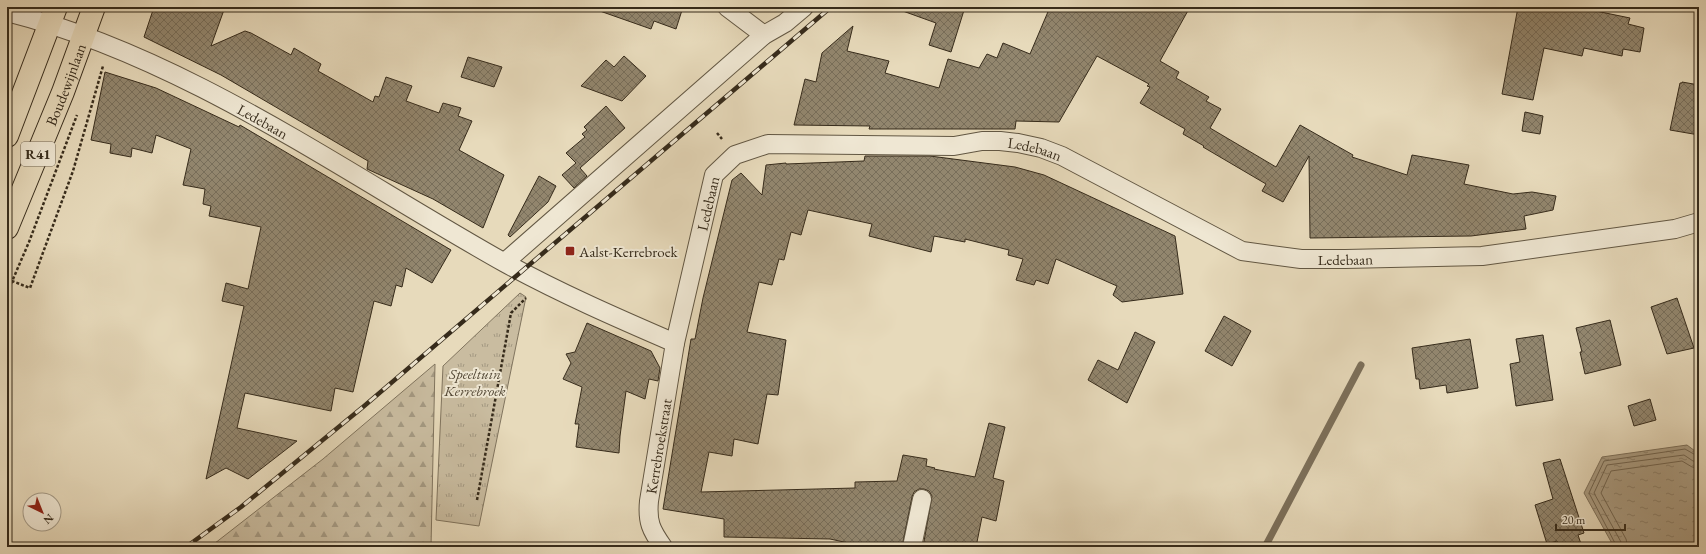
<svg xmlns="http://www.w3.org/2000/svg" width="1706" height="554" viewBox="0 0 1706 554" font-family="'EB Garamond',serif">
<defs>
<pattern id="forest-firs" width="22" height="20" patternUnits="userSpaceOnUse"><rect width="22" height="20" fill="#c9bca0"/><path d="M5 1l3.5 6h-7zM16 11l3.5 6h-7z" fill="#a49982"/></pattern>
<pattern id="park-tufts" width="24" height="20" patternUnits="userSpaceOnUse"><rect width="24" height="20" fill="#c9bca0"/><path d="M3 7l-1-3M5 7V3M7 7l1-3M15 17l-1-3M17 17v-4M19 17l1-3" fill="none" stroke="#a49982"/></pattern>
<pattern id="water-ripples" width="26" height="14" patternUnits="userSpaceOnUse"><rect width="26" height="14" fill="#ab9e85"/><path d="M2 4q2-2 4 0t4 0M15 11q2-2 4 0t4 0" fill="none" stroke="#8c816c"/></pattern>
<pattern id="building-cross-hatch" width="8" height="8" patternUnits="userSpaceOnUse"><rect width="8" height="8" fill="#92866e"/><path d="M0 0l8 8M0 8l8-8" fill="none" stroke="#786e5a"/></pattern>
</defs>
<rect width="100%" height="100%" fill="#e7dabb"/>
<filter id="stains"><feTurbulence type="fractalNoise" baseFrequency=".005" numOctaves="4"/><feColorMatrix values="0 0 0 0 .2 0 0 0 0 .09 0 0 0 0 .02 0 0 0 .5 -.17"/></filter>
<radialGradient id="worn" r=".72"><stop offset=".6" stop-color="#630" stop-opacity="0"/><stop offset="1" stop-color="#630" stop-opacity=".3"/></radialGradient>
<polygon fill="url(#forest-firs)" stroke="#80745e" points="435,364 431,547 210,547 323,459"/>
<polygon fill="url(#park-tufts)" stroke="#80745e" points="520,293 526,297 479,526 436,520 443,366"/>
<polygon fill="url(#water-ripples)" stroke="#7c705b" points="1687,445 1699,454 1699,547 1614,547 1584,493 1602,457"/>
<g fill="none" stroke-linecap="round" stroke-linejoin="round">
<g stroke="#706450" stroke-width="1">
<polyline points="1617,547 1589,493 1604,461 1685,449 1699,457"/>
<polyline points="1622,547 1621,542 1594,493 1607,465 1684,455 1693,461 1699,462"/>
<polyline points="1628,547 1626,539 1601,493 1611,471 1682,461 1692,467 1699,468"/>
</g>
<polyline stroke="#7c705b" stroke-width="7" points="1265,547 1361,365"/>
</g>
<g fill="url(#building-cross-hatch)" stroke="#362b1b">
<polygon points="154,7 225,7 211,46 245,31 251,33 291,55 294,48 321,64 318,71 373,102 375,96 379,97 386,77 412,86 406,101 439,113 443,103 461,108 458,116 472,121 459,150 504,175 483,228 433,199 367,169 368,161 221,75 144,37"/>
<polygon points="598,7 683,7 676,29 654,21 651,29 597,10"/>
<polygon points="900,7 965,7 951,52 929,45 936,23 900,10"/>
<polygon points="1050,7 1190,7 1160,61 1179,72 1176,78 1209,97 1206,101 1221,109 1210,128 1276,167 1300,125 1353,155 1352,157 1407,175 1412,155 1469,165 1464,184 1513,194 1532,192 1556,196 1553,210 1524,216 1526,229 1471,236 1310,238 1309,156 1283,202 1262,191 1266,184 1203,147 1204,146 1183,134 1185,129 1140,103 1150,87 1147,86 1149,84 1097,56 1059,122 1016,121 1015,129 869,129 870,126 794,125 805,79 816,82 822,53 853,26 847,51 889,61 885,73 939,88 948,59 979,68 987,54 997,58 1003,43 1030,54"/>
<polygon points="1518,7 1592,7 1591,10 1630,18 1628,24 1644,28 1640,52 1623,49 1622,56 1584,48 1582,56 1544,48 1533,100 1502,94"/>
<polygon points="624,56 646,76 622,101 581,86 606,60 614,67"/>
<polygon points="468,57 502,67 494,87 461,77"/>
<polygon points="105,72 156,88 239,127 240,125 451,250 432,283 406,268 402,287 396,285 391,306 374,301 353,392 335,388 331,411 245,393 237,428 297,441 248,479 226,468 206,479 244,306 222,301 226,283 248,289 261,227 209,216 211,206 203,204 205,189 183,185 191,149 156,135 152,153 132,148 131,157 110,153 111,144 91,140"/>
<polygon points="1682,82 1699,85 1699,135 1670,130 1680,83 1682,83"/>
<polygon points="606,106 625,128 580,168 587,176 574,188 562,175 576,163 566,153 585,137 582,134 587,130 584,127"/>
<polygon points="1525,112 1543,116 1540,134 1522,131"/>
<polygon points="865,156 930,156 1015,167 1044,175 1175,236 1183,294 1122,302 1113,295 1117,286 1056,259 1048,284 1036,280 1034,285 1016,280 1023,259 1008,255 1009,250 965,239 965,242 934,236 931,252 869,236 872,224 808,210 801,235 791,232 784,260 779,259 772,285 759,282 747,332 786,340 778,395 767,394 758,444 734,439 732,456 709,452 701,492 855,488 855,482 897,481 903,455 927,459 926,466 935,468 934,469 975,477 989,423 1005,427 993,478 1004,481 996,521 982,517 976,547 923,547 932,496 929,491 924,489 919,489 914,492 912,497 902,547 867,547 830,539 724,537 724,519 663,509 691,339 695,339 703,298 732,180 741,173 762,195 766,165 786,163 786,164 864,161"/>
<polygon points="539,176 556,186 548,202 510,237 508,235"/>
<polygon points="1677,298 1694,348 1667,354 1651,307"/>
<polygon points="1224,316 1251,331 1232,366 1205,351"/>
<polygon points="1610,320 1621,365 1585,374 1580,352 1582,352 1576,328"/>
<polygon points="587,323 651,351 660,368 658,381 649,379 645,399 626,391 620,436 619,453 576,447 579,424 575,424 582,387 563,379 571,363 566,354 575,352"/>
<polygon points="1135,332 1155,342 1127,403 1088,380 1098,360 1118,370"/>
<polygon points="1543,335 1553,400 1516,406 1510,364 1520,362 1516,339"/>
<polygon points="1470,339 1478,388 1447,393 1446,385 1420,389 1419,379 1416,379 1412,348"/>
<polygon points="1650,399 1656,420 1634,426 1628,406"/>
<polygon points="1560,459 1584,533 1578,535 1582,547 1559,547 1557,541 1547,544 1535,505 1553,499 1543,463"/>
</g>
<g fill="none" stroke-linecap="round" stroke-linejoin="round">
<defs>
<g id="street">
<polyline points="727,7 764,35"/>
<path id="s1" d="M7,12C186,57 346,174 505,263C560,293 617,318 675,343"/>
<polyline points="505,262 764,35 785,23 804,7"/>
<path id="s2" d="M663,547C651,530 647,522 649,501L675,343L714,175L735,155L768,144L954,146L982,141H1000L1018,143L1041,148L1062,156L1242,251L1301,259H1345L1482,256L1675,229L1699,222"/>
<polyline points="912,547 922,499"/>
</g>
<g id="primary">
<polyline points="7,136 56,7"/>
<path id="s3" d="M7,228L63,92L94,7"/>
</g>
</defs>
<use href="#street" stroke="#625743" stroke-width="20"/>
<use href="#primary" stroke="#362b1b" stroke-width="24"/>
<g stroke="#362b1b" stroke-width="2.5" stroke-dasharray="3 2" stroke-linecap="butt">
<polyline points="717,133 722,139"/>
<polyline points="7,279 30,288 73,171 103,66"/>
<polyline points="477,500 511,313 526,298"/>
</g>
<use href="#street" stroke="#efe7d3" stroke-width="18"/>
<use href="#primary" stroke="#e7dabb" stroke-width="22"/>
<defs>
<polyline id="rail" points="186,547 241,507 363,407 831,7"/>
</defs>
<use href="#rail" stroke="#362b1b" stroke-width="4.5"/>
<use href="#rail" stroke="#efe7d3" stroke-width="3" stroke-dasharray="9" stroke-linecap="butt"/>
<polyline stroke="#362b1b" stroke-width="2.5" stroke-dasharray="3 2" stroke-linecap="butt" points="7,293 29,242 77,115"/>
</g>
<rect fill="#8f2418" stroke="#efe7d3" stroke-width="1.5" x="565" y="246" width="10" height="10" rx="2"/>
<g text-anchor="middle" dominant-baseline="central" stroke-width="4" stroke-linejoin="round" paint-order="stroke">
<rect fill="#efe7d3" stroke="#6e6352" stroke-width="1" x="21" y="142" width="34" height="24" rx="3"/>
<g font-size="14" font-weight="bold" fill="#362b1b">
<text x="38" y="154">R41</text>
</g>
<g font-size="15" fill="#362b1b" stroke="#efe7d3">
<text stroke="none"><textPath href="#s3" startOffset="155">Boudewijnlaan</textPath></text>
<text stroke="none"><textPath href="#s1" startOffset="279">Ledebaan</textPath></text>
<text stroke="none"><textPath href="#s2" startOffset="714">Ledebaan</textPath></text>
<text stroke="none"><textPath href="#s2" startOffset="353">Ledebaan</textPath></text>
<text stroke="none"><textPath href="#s2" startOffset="1050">Ledebaan</textPath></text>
<text stroke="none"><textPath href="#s2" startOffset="105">Kerrebroekstraat</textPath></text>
</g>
<g font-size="15" fill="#362b1b" stroke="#efe7d3" text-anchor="start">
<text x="579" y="251">Aalst-Kerrebroek</text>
</g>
<g font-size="15" font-style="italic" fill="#534836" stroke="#efe7d3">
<text x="475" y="373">Speeltuin<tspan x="475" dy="17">Kerrebroek</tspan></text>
</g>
</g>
<rect width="1706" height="554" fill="none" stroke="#e7dabb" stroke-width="24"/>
<rect x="8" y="8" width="1690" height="538" fill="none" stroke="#362b1b" stroke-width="2"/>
<rect x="12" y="12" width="1682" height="530" fill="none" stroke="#362b1b"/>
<g transform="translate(42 512) rotate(137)"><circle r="19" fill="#efe7d3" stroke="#a59c89"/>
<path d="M0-3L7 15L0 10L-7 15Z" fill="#8f2418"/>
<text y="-6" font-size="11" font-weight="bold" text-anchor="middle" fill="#362b1b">N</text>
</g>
<path d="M1556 524v6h69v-6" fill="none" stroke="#362b1b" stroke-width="2"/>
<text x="1562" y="524" font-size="12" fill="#362b1b" stroke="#efe7d3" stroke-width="3" paint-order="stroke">20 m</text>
<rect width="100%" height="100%" filter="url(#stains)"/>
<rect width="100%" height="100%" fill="url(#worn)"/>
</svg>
